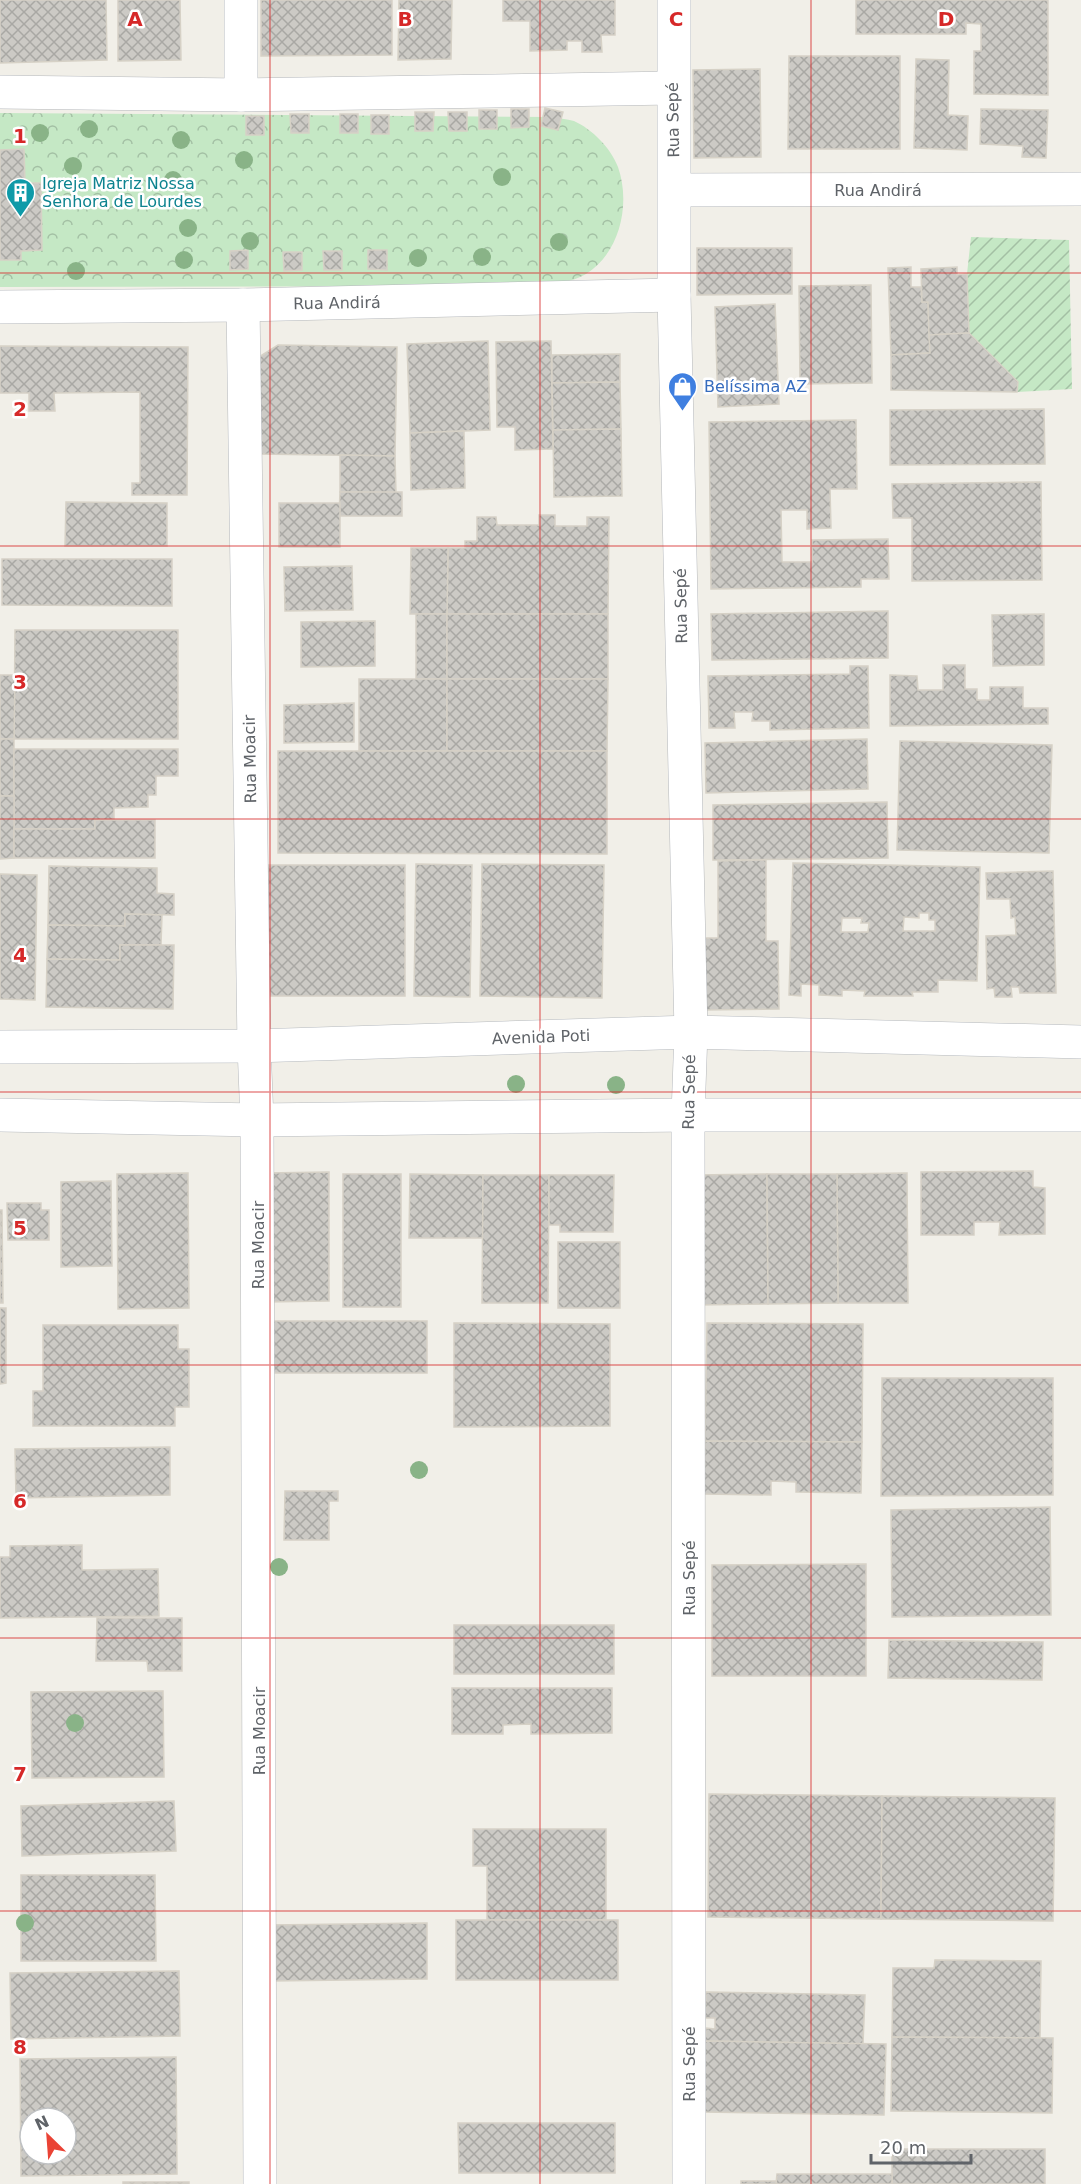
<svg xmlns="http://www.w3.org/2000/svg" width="1081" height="2184" viewBox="0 0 1081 2184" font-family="'DejaVu Sans',sans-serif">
<defs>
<pattern id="park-crowns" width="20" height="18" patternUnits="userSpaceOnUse" patternTransform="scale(1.5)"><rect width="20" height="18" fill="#c5e8c5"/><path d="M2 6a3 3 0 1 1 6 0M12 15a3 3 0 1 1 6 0" fill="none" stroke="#a3c0a4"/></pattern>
<pattern id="garden-furrows" width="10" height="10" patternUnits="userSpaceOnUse" patternTransform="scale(1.5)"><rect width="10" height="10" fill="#c5e8c5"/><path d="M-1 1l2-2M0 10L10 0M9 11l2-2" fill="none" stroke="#a3c0a4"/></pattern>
<pattern id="building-cross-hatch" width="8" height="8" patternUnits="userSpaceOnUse" patternTransform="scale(1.5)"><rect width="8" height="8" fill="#cccac5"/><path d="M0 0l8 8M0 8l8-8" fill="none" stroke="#a9a8a4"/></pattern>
</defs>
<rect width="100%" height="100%" fill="#f1efe8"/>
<path fill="url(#park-crowns)" d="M0,113L551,117C558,118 567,119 574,121C592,129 611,148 618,167C631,204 620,253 586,274C572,282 557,284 541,286L0,287Z"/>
<polygon fill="url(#garden-furrows)" points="971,237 1069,240 1072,389 1017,392 1017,382 969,333 967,274"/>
<g fill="url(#building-cross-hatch)" stroke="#d6d1c6" stroke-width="1.5" fill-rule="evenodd">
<polygon points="0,0 106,0 107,60 0,63"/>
<polygon points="118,0 180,0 181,60 118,61"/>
<polygon points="261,0 392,0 392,55 261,56"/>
<polygon points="399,0 452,0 451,59 398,60"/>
<polygon points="503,0 615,0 615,35 601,35 602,52 582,52 582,41 567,41 567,50 530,51 530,21 503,21"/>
<polygon points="856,0 1048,0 1048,95 974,94 974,51 981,51 981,24 966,23 966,34 856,34"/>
<polygon points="789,56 900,56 900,149 788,149"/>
<polygon points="916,59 949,60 948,115 968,116 967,150 914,148"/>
<polygon points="760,69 761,157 694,158 693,70"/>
<polygon points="545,108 563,112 558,130 541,126"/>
<polygon points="511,109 529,109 529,127 511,128"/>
<polygon points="981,109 1048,110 1046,158 1022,157 1023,146 980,144"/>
<rect x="479" y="110" width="18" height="19"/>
<polygon points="415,112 434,112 433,131 415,131"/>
<polygon points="448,112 467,112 467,131 449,131"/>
<polygon points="290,114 309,114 309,133 291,133"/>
<rect x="340" y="114" width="18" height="19"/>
<rect x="371" y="115" width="18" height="19"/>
<rect x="246" y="116" width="18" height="19"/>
<polygon points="24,149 25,183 41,183 42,250 21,251 21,260 0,260 0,150"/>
<polygon points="697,248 792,248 792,294 697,295"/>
<polygon points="248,250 248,269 230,270 230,251"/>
<polygon points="368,250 387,250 387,270 368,269"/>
<polygon points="323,251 342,251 342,270 324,270"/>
<polygon points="283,252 302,252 302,270 284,271"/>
<polygon points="911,267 911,287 921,287 922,302 928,302 930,353 891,355 888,268"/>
<polygon points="957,267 957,275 967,274 969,333 929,335 928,302 922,302 921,269"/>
<polygon points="871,285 872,383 800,384 799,286"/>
<polygon points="775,304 779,404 718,407 715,307"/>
<polygon points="969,333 1018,382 1017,392 891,390 891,355 930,353 929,335"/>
<polygon points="488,341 490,430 410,433 407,344"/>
<polygon points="551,341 553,449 515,450 515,427 497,427 496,342"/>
<polygon points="278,345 397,347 395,456 258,454 259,357"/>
<polygon points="0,346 188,347 187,495 132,495 132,483 140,483 140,392 54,393 55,411 29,411 29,393 0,393"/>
<polygon points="620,354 620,382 552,383 552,355"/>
<polygon points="620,382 621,429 553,430 552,383"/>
<polygon points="1044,409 1045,464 890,465 890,410"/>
<polygon points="856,420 857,489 830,489 831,528 807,529 807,510 781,510 782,562 812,562 812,540 888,539 889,579 861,579 861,587 711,589 709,422"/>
<polygon points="621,429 622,496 554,497 553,430"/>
<polygon points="464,431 465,488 411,490 410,433"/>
<polygon points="340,455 395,456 396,493 340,492"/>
<polygon points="1041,482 1042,580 912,581 912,518 893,518 892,484"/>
<polygon points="340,492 402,492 402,516 339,516"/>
<polygon points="66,502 167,503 167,546 65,546"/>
<rect x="279" y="503" width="61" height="44"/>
<polygon points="539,515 555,515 555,526 587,526 587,517 609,517 608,614 447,614 448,548 465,548 465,541 477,541 477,517 496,517 497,525 539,525"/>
<polygon points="411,548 448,548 447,614 410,614"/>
<polygon points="2,559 172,559 172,606 2,605"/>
<polygon points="352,566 353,610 285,611 284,567"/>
<polygon points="888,611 888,658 712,660 711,614"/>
<rect x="416" y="614" width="31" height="65"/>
<rect x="447" y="614" width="161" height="65"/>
<polygon points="1044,614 1044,665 993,666 992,615"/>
<polygon points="375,621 375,666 301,667 301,622"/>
<polygon points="15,630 178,630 178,739 14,739"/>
<polygon points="943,665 965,665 965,689 977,689 977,700 990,700 990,687 1023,687 1023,708 1048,708 1048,724 890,726 890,675 917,676 918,690 943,690"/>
<polygon points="850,666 868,666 869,728 770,730 770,721 752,721 753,712 734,712 735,728 709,728 708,676 850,674"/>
<polygon points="0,675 15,675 14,739 0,739"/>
<rect x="359" y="679" width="88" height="72"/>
<polygon points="447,679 608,679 607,751 447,751"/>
<polygon points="354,703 354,742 284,743 284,705"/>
<rect x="0" y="739" width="14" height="57"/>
<polygon points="867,739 868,789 706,793 705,743"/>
<polygon points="900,741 1052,745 1049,853 897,850"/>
<polygon points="14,749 178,749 178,776 156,776 156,795 148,795 148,807 114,808 114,820 95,820 95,829 14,829"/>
<polygon points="278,751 607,751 607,854 278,853"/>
<polygon points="0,796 14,796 14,858 0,859"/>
<polygon points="887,802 888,858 713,860 713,805"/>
<polygon points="95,820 155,820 155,858 14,858 14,829 95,829"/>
<polygon points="766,860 766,941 778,941 779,1009 702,1010 702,938 718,938 718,861"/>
<path d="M793,863L980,867L977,981L938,980V992H912L913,996H864L865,991L842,990V996L819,995V985L801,984V996L789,995ZM919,913H929V920H935V931H903L904,917L919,918ZM842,918H862L861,923H869L868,932H841Z"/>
<polygon points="416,864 472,865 470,997 414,996"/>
<polygon points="482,864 604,865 602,998 480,996"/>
<polygon points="268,865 405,865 405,996 267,996"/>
<polygon points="49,866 157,868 157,893 174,894 174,915 125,914 125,926 48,925"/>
<polygon points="1053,871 1056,993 1020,993 1019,987 1011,987 1012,997 995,997 994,988 987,989 986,936 1016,935 1015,917 1011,918 1010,899 987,899 986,873"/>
<polygon points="0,874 37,875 35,1000 0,999"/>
<polygon points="125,914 162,915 161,945 120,945 120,960 47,959 48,925 125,926"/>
<polygon points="120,945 174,945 173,1009 46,1007 47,959 120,960"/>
<polygon points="1033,1171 1033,1187 1045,1188 1045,1234 999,1235 1000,1222 974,1222 974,1235 921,1235 921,1172"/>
<polygon points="329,1172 329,1301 265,1302 265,1173"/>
<polygon points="188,1173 189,1308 118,1309 117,1174"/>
<polygon points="907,1173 908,1303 838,1303 837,1174"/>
<rect x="343" y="1174" width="58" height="133"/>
<polygon points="410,1174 483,1175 483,1238 409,1238"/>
<polygon points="767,1174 768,1304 697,1305 697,1175"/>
<polygon points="767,1174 837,1174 838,1303 768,1304"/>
<polygon points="483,1175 549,1175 548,1303 482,1303"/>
<polygon points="549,1175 614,1175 613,1232 560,1232 560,1225 549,1225"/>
<polygon points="111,1181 112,1266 61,1267 61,1182"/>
<polygon points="7,1203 41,1203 41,1210 49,1210 49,1240 8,1240"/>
<polygon points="0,1210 2,1210 3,1303 0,1303"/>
<rect x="558" y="1242" width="62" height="66"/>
<polygon points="0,1308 6,1308 6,1383 0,1384"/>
<rect x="268" y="1321" width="159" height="52"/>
<polygon points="454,1323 610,1324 610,1426 454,1427"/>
<polygon points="707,1323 863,1324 862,1442 705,1441"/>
<polygon points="43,1325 178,1325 178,1349 189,1349 189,1407 175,1407 175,1426 33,1426 33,1391 43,1391"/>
<polygon points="882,1378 1053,1378 1053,1495 881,1496"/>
<polygon points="705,1441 862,1442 861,1493 796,1492 796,1482 771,1481 771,1495 704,1494"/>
<polygon points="170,1447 170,1495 16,1498 15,1449"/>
<polygon points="285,1491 338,1491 338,1501 329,1501 329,1540 284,1540"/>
<polygon points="1050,1507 1051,1615 892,1617 891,1510"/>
<polygon points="82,1545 82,1570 158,1569 159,1616 0,1618 0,1557 10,1557 10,1546"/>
<polygon points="866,1564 866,1676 712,1676 712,1565"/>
<polygon points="97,1618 182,1618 182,1671 148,1671 147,1661 96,1661"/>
<rect x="454" y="1625" width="160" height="49"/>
<polygon points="889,1640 1043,1642 1042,1680 888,1678"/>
<polygon points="452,1688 612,1688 612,1733 531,1734 531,1724 503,1725 503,1734 452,1734"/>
<polygon points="163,1691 164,1777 32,1778 31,1692"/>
<polygon points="709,1794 882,1796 881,1919 708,1917"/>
<polygon points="882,1796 1055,1798 1053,1921 881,1919"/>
<polygon points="174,1801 176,1851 22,1856 21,1806"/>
<polygon points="473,1829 606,1829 606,1920 487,1920 487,1866 473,1866"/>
<polygon points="21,1875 155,1875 156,1961 21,1961"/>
<rect x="456" y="1920" width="162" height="60"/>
<polygon points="427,1923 427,1979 271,1981 270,1925"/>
<polygon points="935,1960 1041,1961 1040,2038 892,2037 893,1968 934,1968"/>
<polygon points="179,1971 180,2036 11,2039 10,1973"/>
<polygon points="706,1992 865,1995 863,2044 705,2041 706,2028 715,2029 715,2018 705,2018"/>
<polygon points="892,2037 1053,2038 1052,2113 891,2111"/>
<polygon points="705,2041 886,2044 884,2115 703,2112"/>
<path d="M176,2057L177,2174L21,2176L20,2059ZM30,2118H66V2154H30Z"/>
<polygon points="458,2123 615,2123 615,2173 459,2173"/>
<rect x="892" y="2149" width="153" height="35"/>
<polygon points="777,2174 892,2174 892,2184 776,2184"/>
<rect x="741" y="2181" width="35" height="3"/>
<rect x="123" y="2182" width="66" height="2"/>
</g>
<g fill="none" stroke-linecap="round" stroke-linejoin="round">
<defs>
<g id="minor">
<polyline points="0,92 241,95 673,88"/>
<polyline points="241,95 241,0"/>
<polyline points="675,190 1081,189"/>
<polyline points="243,305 254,1046 257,1120 260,2184"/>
<polyline points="0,307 243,305 674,295"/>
</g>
<polyline id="tertiary" points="674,0 674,295 691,1032 688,1115 689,2184"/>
<g id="secondary">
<polyline points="0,1047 254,1046 691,1032 1081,1042"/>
<polyline points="0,1115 257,1120 688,1115 1081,1115"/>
</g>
</defs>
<use href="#minor" stroke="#b5b8bc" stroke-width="34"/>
<use href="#tertiary" stroke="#b5b8bc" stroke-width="34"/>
<use href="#secondary" stroke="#b6babf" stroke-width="34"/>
<use href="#minor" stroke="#fff" stroke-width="33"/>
<use href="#tertiary" stroke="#fff" stroke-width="33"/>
<use href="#secondary" stroke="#fff" stroke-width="33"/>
</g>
<g fill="#89b387">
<circle cx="89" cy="129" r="9"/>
<circle cx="40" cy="133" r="9"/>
<circle cx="181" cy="140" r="9"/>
<circle cx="244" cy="160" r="9"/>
<circle cx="73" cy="166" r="9"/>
<circle cx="502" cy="177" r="9"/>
<circle cx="173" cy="180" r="9"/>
<circle cx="188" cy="228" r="9"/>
<circle cx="250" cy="241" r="9"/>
<circle cx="559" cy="242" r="9"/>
<circle cx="482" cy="257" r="9"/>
<circle cx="418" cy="258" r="9"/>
<circle cx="184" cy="260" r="9"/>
<circle cx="76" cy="271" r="9"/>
<circle cx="516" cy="1084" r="9"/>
<circle cx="616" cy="1085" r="9"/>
<circle cx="419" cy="1470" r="9"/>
<circle cx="279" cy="1567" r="9"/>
<circle cx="75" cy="1723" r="9"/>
<circle cx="25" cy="1923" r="9"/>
</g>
<path fill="none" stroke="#d62828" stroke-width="1.5" stroke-opacity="0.55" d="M270,0V2184M540,0V2184M811,0V2184M0,273H1081M0,546H1081M0,819H1081M0,1092H1081M0,1365H1081M0,1638H1081M0,1911H1081"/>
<defs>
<symbol id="building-pin" viewBox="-11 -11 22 30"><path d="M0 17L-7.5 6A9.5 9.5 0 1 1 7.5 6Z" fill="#0f9aa8" stroke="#fff"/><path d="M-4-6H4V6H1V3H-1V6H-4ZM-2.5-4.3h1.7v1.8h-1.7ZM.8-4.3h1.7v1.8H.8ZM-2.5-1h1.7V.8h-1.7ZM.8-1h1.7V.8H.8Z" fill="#fff"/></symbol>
<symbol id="shop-pin" viewBox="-11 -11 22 30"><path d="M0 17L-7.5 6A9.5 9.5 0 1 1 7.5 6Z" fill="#3f7fe0" stroke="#fff"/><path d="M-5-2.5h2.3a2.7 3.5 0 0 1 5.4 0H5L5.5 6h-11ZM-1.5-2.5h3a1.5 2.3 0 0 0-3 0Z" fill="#fff"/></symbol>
</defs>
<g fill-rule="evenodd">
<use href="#building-pin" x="4" y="176" width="33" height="45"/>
<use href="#shop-pin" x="666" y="370" width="33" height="45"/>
</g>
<g text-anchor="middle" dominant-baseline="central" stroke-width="5" stroke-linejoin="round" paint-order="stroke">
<g font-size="16" fill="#5f6368" stroke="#fff">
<text transform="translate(673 120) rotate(-91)">Rua Sepé</text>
<text x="878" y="190">Rua Andirá</text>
<text transform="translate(337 303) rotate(-1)">Rua Andirá</text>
<text transform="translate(681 606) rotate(-91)">Rua Sepé</text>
<text transform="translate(250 759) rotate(-91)">Rua Moacir</text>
<text transform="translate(541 1037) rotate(-2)">Avenida Poti</text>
<text transform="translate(689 1092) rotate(-89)">Rua Sepé</text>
<text transform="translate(258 1245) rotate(-90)">Rua Moacir</text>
<text transform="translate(689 1578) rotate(-90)">Rua Sepé</text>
<text transform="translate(259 1731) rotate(-90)">Rua Moacir</text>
<text transform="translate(689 2064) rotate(-90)">Rua Sepé</text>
</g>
<g font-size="16" fill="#0d838f" stroke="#fff" text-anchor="start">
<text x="42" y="183">Igreja Matriz Nossa<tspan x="42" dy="18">Senhora de Lourdes</tspan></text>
</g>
<g font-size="16" fill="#366cbe" stroke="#fff" text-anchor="start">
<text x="704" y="386">Belíssima AZ</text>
</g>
</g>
<g font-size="20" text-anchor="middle" font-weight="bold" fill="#d62828" stroke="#fff" stroke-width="5" stroke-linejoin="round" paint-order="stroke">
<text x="135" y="26">A</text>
<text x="405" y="26">B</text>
<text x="676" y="26">C</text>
<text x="946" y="26">D</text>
<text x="20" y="143">1</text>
<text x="20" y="416">2</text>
<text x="20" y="689">3</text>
<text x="20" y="962">4</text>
<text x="20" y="1235">5</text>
<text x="20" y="1508">6</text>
<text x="20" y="1781">7</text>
<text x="20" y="2054">8</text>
</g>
<g transform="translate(48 2136) rotate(335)"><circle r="28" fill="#ffffff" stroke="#bfc1c3" stroke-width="1.5"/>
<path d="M0-4.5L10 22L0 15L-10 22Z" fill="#ea4335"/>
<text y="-9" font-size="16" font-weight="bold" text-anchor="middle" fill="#5f6368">N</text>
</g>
<path d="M871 2154v9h100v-9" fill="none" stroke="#5f6368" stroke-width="3"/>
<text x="880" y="2154" font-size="18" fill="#5f6368" stroke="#ffffff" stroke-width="4.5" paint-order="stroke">20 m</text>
</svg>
